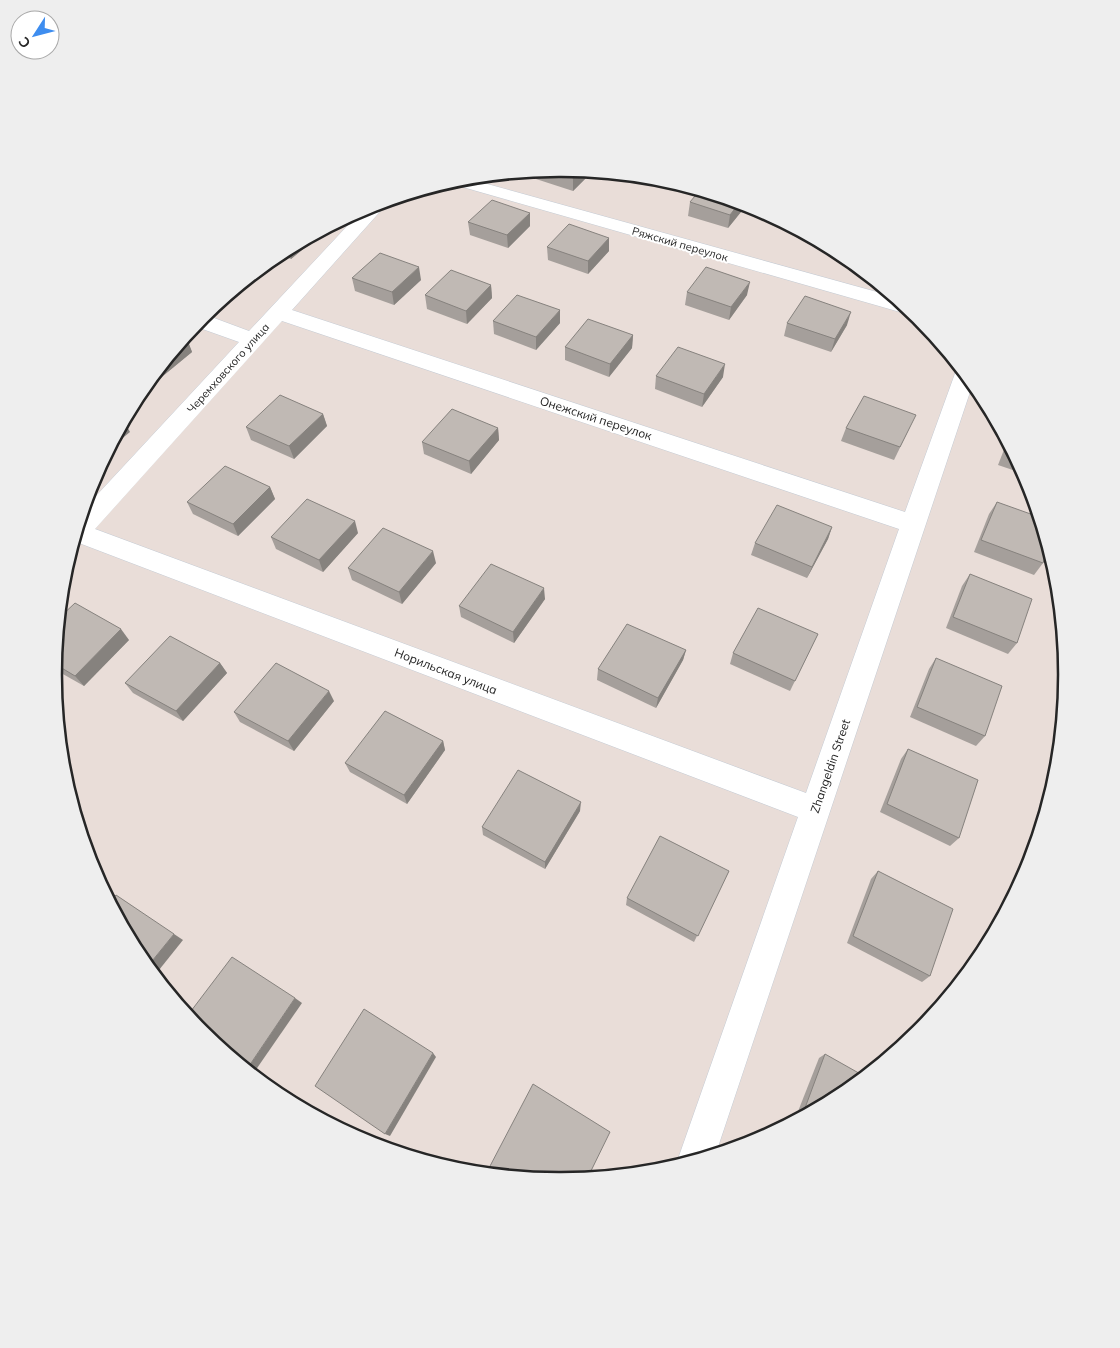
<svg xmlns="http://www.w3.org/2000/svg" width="1120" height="1348" viewBox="0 0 1120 1348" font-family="Mulish,sans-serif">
<rect width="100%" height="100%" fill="#e9ddd8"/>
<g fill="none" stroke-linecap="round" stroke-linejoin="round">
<defs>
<g id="street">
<polygon points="462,177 895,297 913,312 907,313 900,312 445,182"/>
<path d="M387,200L388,202L385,206L292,310L905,512L957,368L960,367L973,383L716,1153L680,1164L678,1159L798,817L79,543H73L83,510L239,342L194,326L202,316L206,315L249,331L364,208ZM282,321L899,529L806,793L95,529Z"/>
</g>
</defs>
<use href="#street" stroke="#c4cbd4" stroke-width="1"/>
<use href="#street" fill="#fff" fill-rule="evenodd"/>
</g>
<g fill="#a59f9b">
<polygon points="560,168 593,171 573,191 536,179 536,170"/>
<polygon points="520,172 516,175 508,173"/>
<polygon points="631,175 659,178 664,179 660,184"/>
<polygon points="690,202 745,207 728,228 688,216"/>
<polygon points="530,213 530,226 508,248 470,235 468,222"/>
<polygon points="318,232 319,236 291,259 278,254"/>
<polygon points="609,238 609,251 588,274 548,260 547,247"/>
<polygon points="352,278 421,280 394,305 355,291"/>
<polygon points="491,285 492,298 467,324 427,309 425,295"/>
<polygon points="687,292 747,295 729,320 685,305"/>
<polygon points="493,321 560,323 536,350 494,334"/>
<polygon points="787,323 847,325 831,352 784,336"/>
<polygon points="633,335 632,348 609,377 565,360 565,347"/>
<polygon points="184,338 187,339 192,352 158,380 152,378"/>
<polygon points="656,376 723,377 702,407 655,389"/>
<polygon points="323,414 327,426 294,459 251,440 246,427"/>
<polygon points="910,427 894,460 841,441 846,428"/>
<polygon points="498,428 499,440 471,474 424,454 422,442"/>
<polygon points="1007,442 1025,474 998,465"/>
<polygon points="270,487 275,499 238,536 193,514 187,502"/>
<polygon points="997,502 1043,563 1034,575 974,552 989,514"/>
<polygon points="832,527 828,539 807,578 751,555 755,543"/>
<polygon points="358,533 323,572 276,549 271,537"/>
<polygon points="436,563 402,604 352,580 348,568"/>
<polygon points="970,574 1017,643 1008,654 946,628 962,586"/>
<polygon points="545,599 514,643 461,617 459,606"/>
<polygon points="59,618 129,640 84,686 54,669"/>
<polygon points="818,634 790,691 730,664 733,653"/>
<polygon points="686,650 683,660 656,708 597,680 598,669"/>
<polygon points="936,658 985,736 976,746 910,717 929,669"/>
<polygon points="220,663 227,673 183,721 133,693 125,683"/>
<polygon points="334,701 294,751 240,722 234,712"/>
<polygon points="443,741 445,750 407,804 350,772 345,763"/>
<polygon points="908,749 959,838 950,846 880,812 901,759"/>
<polygon points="580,811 545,869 483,835 482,827"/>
<polygon points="729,871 694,942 626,905 627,898"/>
<polygon points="878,871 930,976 922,982 847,943 871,879"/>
<polygon points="825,1054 841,1095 795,1119 819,1058"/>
</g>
<g fill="#86827e">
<polygon points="581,170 593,171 573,191 573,178"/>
<polygon points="660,178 664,179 660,184"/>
<polygon points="740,202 746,204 745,207 728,228 730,215"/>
<polygon points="530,213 530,226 508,248 507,235"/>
<polygon points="318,232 319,236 291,259 288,248"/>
<polygon points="609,238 609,251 588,274 588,261"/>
<polygon points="419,267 421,280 394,305 392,292"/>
<polygon points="750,282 747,295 729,320 731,307"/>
<polygon points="491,285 492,298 467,324 466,311"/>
<polygon points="560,310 560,323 536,350 536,337"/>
<polygon points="851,312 847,325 831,352 835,339"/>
<polygon points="633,335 632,348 609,377 610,364"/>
<polygon points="187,339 192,352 158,380 155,373 175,348"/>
<polygon points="725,364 723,377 702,407 704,394"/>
<polygon points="323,414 327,426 294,459 289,446"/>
<polygon points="124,421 130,432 108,450"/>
<polygon points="498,428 499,440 471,474 469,461"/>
<polygon points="270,487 275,499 238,536 233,524"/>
<polygon points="355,521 358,533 323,572 319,560"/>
<polygon points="832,527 828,539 807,578 812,567"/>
<polygon points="433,551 436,563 402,604 399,592"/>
<polygon points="544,588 545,599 514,643 513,632"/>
<polygon points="121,629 129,640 84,686 75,676"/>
<polygon points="686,650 683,660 656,708 658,698"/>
<polygon points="220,663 227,673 183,721 176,711"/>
<polygon points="329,691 334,701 294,751 288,741"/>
<polygon points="443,741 445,750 407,804 404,795"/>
<polygon points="581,802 580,811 545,869 545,862"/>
<polygon points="174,934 183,940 155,975 148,966"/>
<polygon points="295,998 302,1003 253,1074 247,1069"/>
<polygon points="433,1053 436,1057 390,1136 385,1134"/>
</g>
<g fill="#c0b9b4" stroke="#86827e">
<polygon points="560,168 581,170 573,178 546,169"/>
<polygon points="700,190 740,202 730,215 690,202"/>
<polygon points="492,200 530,213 507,235 468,222"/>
<polygon points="569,224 609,238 588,261 547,247"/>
<polygon points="380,253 419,267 392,292 352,278"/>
<polygon points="706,267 750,282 731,307 687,292"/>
<polygon points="451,270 491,285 466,311 425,295"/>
<polygon points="517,295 560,310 536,337 493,321"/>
<polygon points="805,296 851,312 835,339 787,323"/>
<polygon points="588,319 633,335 610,364 565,347"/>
<polygon points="184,338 187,339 175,348"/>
<polygon points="678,347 725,364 704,394 656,376"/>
<polygon points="280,395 323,414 289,446 246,427"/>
<polygon points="864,396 916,415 900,447 846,428"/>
<polygon points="452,409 498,428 469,461 422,442"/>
<polygon points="1008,444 1015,456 1005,452"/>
<polygon points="225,466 270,487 233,524 187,502"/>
<polygon points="307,499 355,521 319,560 271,537"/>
<polygon points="997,502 1039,517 1048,548 1043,563 981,540"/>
<polygon points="777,505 832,527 812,567 755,543"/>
<polygon points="383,528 433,551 399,592 348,568"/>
<polygon points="491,564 544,588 513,632 459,606"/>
<polygon points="970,574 1032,599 1017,643 953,617"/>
<polygon points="75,603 121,629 75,676 55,664 59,618"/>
<polygon points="758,608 818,634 795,681 733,653"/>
<polygon points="627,624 686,650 658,698 598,669"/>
<polygon points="170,636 220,663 176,711 125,683"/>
<polygon points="936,658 1002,686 985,736 917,707"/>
<polygon points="276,663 329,691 288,741 234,712"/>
<polygon points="385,711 443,741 404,795 345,763"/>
<polygon points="908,749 978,780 959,838 887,804"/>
<polygon points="518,770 581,802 545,862 482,827"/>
<polygon points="660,836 729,871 698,936 627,898"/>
<polygon points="878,871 953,909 930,976 853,936"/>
<polygon points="116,895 174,934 148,966 139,955 110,902"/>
<polygon points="232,957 295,998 247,1069 202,1032 188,1015"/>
<polygon points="364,1009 433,1053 385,1134 315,1086"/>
<polygon points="825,1054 864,1076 841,1095 802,1116"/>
<polygon points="533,1084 610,1132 588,1177 560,1180 498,1174 489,1168"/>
</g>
<g text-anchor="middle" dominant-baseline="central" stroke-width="4" stroke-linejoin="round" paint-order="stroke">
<g font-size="11" fill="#262626" stroke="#fff">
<text transform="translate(680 244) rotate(16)">Ряжский переулок</text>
<text transform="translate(228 368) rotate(-48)">Черемховского улица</text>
</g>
<g font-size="12" fill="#262626" stroke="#fff">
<text transform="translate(596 418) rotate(18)">Онежский переулок</text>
<text transform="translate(446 671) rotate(21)">Норильская улица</text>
<text transform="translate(830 766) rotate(-71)">Zhangeldin Street</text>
</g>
</g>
<path d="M0 0H1120V1348H0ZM559 177H561A497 497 0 0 1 1058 674V675A497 497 0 0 1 561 1172H559A497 497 0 0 1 62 675V674A497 497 0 0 1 559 177Z" fill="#eee" fill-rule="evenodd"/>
<path fill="none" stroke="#262626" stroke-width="2.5" d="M559 177H561A497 497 0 0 1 1058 674V675A497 497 0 0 1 561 1172H559A497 497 0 0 1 62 675V674A497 497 0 0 1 559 177Z"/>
<g transform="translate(35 35) rotate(234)"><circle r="24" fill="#ffffff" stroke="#a8a8a8"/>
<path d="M0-4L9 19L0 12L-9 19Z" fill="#3e8def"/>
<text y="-8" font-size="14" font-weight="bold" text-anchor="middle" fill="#262626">С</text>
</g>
</svg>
